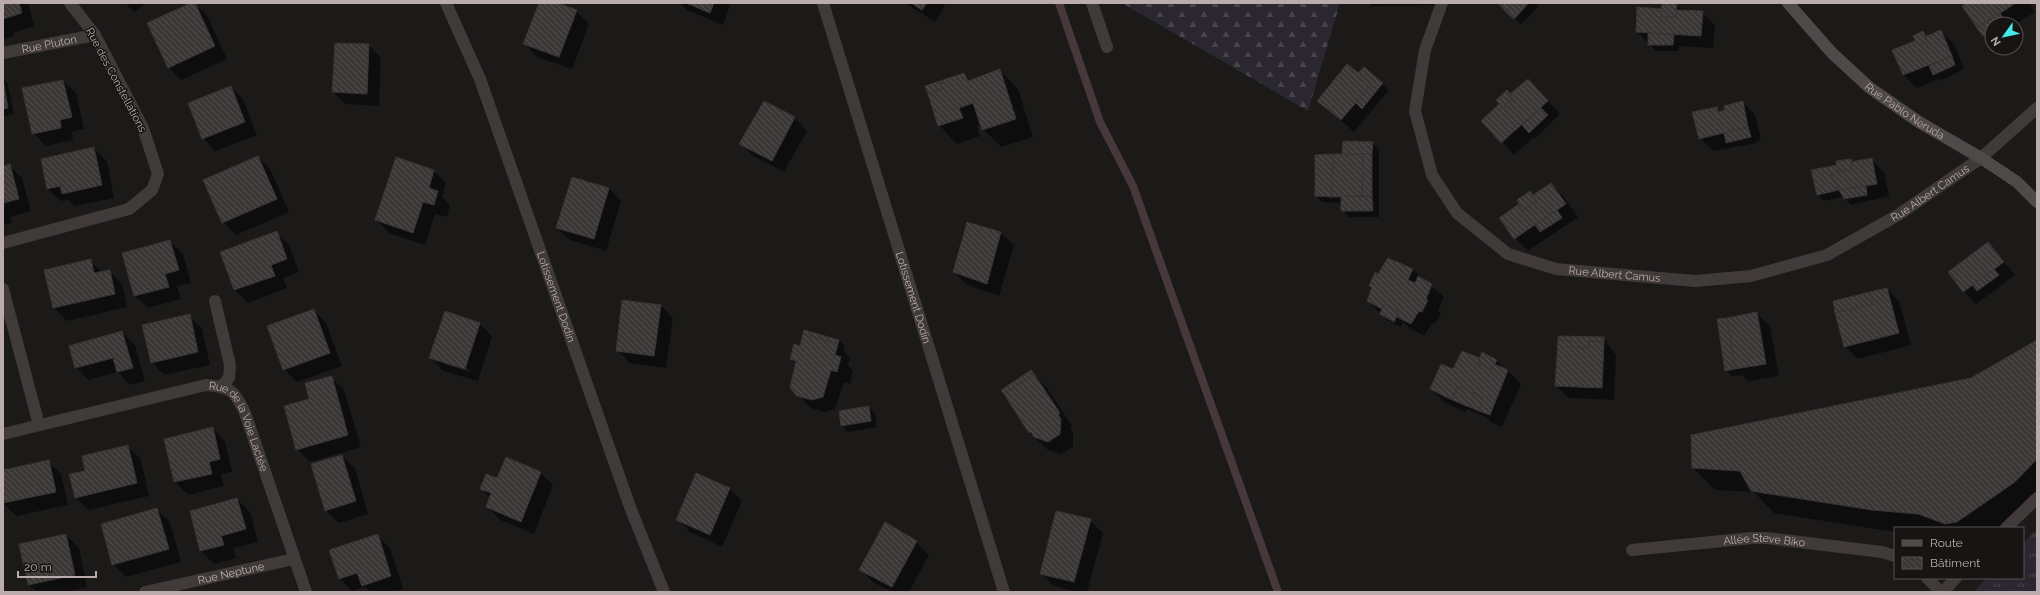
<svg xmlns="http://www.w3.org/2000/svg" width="2040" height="595" viewBox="0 0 2040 595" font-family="Raleway,sans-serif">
<defs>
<pattern id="grass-tufts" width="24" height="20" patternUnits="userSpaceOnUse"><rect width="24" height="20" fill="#2b2730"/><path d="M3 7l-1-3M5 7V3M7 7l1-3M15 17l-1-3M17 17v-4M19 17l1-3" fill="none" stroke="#48444b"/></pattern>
<pattern id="forest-firs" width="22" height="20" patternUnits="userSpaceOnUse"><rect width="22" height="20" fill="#2b2730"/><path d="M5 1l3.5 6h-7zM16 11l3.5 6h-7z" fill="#48444b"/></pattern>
<pattern id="building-back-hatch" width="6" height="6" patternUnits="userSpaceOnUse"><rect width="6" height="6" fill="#3a3736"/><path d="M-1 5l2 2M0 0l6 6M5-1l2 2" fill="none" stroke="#545150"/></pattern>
</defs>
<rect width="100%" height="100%" fill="#1b1a19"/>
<polygon fill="url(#grass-tufts)" points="2037,529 2037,592 1976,592 1977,588 1987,578 2023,578 2023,543"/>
<polygon fill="url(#forest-firs)" points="1122,3 1340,3 1308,111"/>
<g fill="#0007" fill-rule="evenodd">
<polygon points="3,3 28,3 34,26 13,33 14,36 3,39"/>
<polygon points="125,3 146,3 134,12"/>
<polygon points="193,3 207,15 227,59 181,80 169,68"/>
<polygon points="540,3 555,3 576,11 589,24 572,69 537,57 525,44"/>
<polygon points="680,3 731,3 723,25 687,10"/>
<polygon points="905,3 946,3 935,22"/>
<polygon points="1368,3 1439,3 1439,5 1371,6"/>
<polygon points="1499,3 1539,3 1537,5 1538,7 1521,25"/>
<polygon points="1968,3 2029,3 2035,12 2016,24 1992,24 1992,41 1990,42 1963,6"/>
<polygon points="1677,5 1683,11 1702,12 1715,25 1713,48 1679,46 1679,51 1656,51 1637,32"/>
<polygon points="1941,31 1954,44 1964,69 1940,81 1938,79 1917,88 1904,75 1893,51 1915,42 1918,45 1923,32 1927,37"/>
<polygon points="369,45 381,58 379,106 346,104 333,92"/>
<polygon points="1364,68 1389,90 1354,132 1319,101 1358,74"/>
<polygon points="1000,71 1018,89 1033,137 1001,147 983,129 981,125 977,126 980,136 957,144 939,125 964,74 970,81"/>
<polygon points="3,78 8,84 14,114 3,117"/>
<polygon points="63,81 76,93 84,129 72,132 73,140 46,146 33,133"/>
<polygon points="231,87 243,99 257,135 215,151 203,138"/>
<polygon points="1540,93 1560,114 1536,138 1534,137 1514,155 1502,142 1511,95"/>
<polygon points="764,102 795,118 807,131 784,172 753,156 740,143"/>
<polygon points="1743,102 1755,115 1761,140 1756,141 1757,143 1713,151 1700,138 1716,108 1721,112"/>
<polygon points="1373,143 1379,149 1379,217 1349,217 1342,210 1342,205 1340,203 1322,202 1316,196 1343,155"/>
<polygon points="94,148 107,161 114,198 75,206 69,200 61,201 48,189 42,160"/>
<polygon points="258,157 270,169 289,212 236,235 223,222"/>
<polygon points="1871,159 1884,172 1889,196 1851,205 1844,197 1824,201 1818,195 1813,170 1836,166 1850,160 1853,163"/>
<polygon points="10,166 22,178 31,211 10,217 12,223 3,225 3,167"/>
<polygon points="433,170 446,183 442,197 450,205 447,217 435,214 425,245 389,233 376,220"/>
<polygon points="1551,184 1564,197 1578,217 1528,251 1515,238 1533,196"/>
<polygon points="609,188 621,201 606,251 570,240 557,228"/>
<polygon points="968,223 1001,233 1014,245 999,296 967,285 954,272"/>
<polygon points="276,232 289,245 299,272 283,278 287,288 248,303 235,290 221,253"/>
<polygon points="170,241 183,254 191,283 177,286 181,299 148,308 135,296"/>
<polygon points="1988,244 2015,275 1976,304 1963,291"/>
<polygon points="1388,259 1413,270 1444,297 1438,311 1441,313 1435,324 1432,323 1424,336 1411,329 1403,322 1401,327 1387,320 1368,301 1372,288 1370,286"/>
<polygon points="90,261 102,272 109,271 122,284 127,307 67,321 54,308 45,271"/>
<polygon points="1887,289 1899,301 1911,345 1858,359 1845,346"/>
<polygon points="661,305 673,318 666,368 630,363 617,350"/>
<polygon points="314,310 326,323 342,366 297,382 284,369"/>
<polygon points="1757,313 1770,326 1779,376 1748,381 1742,375 1732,376 1726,370"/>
<polygon points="189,316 202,328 210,365 164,375 152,362"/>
<path d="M480,324L492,336L478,381L443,371L431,358ZM444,362L470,370L469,372L444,364Z"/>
<polygon points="122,332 135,345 145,381 130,385 118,372 88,380 76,367"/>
<polygon points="1603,338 1616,355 1614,400 1569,398 1556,386"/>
<polygon points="839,340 845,347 844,351 850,358 848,365 853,371 850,384 844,382 835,409 825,412 811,408 791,388 796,364 791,359 800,347"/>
<polygon points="2037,341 2037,505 2003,528 1895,528 1895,532 1774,513 1754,492 1715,490 1693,468 1971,379"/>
<polygon points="1480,360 1496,360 1502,367 1502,368 1508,371 1521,384 1502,427 1492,423 1486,417 1467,409 1465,412 1444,402 1431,389 1454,371"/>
<polygon points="1031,371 1047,388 1072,426 1070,428 1073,433 1073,447 1061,454 1048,450 1030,433 1002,390"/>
<polygon points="331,377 344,390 361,447 310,462 297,449 311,400"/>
<polygon points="869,407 875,413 877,427 848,432 842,426"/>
<polygon points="213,429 225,441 232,472 221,474 224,486 188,495 175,482 166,440"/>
<polygon points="128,447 141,459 149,496 88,510 75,497 86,471"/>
<polygon points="342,456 355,468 368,514 339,523 326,511"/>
<polygon points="48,462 61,474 68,505 16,516 3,503 3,471"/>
<polygon points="540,472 553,485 534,534 500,520 487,507 491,498 481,489 497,480"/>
<polygon points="697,474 730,489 742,501 722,547 690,532 677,519"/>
<polygon points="237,499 250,512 258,542 233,548 236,558 214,564 201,551 191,511"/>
<polygon points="157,510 170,522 181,562 126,577 113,564"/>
<polygon points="1090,520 1103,533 1087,592 1078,592 1054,586 1041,574"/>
<polygon points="66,535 79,548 87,587 66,592 37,592 29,585 20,545"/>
<polygon points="377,535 390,548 403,589 393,592 370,592 365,587 352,591 340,579 330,551"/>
<polygon points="916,542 929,555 909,592 892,592 873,582 860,569"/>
</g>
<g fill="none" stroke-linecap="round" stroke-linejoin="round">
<polyline stroke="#48373b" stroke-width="8" points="1059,3 1100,122 1133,186 1278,592"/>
</g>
<g fill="url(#building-back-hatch)" stroke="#373533">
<polygon points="3,3 19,3 22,13 3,19"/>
<polygon points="191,3 195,3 215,46 168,68 147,23"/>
<polygon points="539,3 558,3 577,10 559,57 523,44"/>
<polygon points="686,3 714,3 710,13"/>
<polygon points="911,3 927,3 922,10"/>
<polygon points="1498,3 1514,3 1506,12"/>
<polygon points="1514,3 1529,3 1514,19 1506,12"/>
<polygon points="1966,3 2016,3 1977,28 1962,6"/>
<polygon points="1662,4 1677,4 1676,17 1661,17"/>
<polygon points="1637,7 1662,9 1661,17 1676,17 1677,10 1703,11 1701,36 1636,32"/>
<polygon points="2000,13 2005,21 2002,24 1992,24 1992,30 1983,36 1977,28"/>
<polygon points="1941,30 1952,56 1903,75 1892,50 1915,41 1918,45 1928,42 1925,37"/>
<polygon points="1923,31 1928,42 1918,45 1913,36"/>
<polygon points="1648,33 1674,35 1673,45 1648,45"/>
<polygon points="335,43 369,44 367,94 332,92"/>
<polygon points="1952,56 1955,65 1933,75 1929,66"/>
<polygon points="1347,64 1372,84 1341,120 1317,101"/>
<polygon points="1364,67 1383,83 1362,109 1356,103 1372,84 1358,73"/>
<polygon points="1000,69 1016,119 982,130 973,103 959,108 963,118 938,126 928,94 943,88 940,81 964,73 968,81"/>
<polygon points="1528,79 1548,101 1501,143 1481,121 1499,104 1503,108 1513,98 1510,94"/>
<polygon points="3,80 8,108 3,109"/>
<polygon points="63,80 72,117 60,120 61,128 32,134 22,88"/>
<polygon points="940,81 943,88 928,94 925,86"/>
<polygon points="231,86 245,122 202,139 188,103"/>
<polygon points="1507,90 1513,98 1503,108 1496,100"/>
<polygon points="764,101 795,117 772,161 739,144"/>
<polygon points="1743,101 1748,127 1699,139 1692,112 1717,107 1718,112 1725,110 1724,106"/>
<polygon points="1541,108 1548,115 1529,133 1522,125"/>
<polygon points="1748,127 1751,137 1726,143 1724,133"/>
<polygon points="1343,141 1373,142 1372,154 1342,155"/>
<polygon points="94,147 102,185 62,194 60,186 47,189 41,159"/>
<polygon points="1333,154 1332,197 1315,196 1315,155"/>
<polygon points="1333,154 1363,154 1362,196 1332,197"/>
<polygon points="1363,154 1372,154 1372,197 1362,196"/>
<polygon points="258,156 277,199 222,223 203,180"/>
<polygon points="396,157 434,170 429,188 438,191 434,205 423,202 413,233 375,220"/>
<polygon points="1872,158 1877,184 1839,190 1827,167 1837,165 1838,171 1852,169 1851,162"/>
<polygon points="1851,159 1852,169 1838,171 1836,161"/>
<polygon points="10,164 19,199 3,203 3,166"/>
<polygon points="1827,167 1839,190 1817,195 1811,170"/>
<polygon points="572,177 609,188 594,239 556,228"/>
<polygon points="1551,183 1566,204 1514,239 1499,218 1519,204 1522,210 1537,201 1533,195"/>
<polygon points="1866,186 1867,195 1844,199 1839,190"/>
<polygon points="1530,191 1537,201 1522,210 1517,200"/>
<polygon points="1341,196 1372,197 1373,211 1341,211"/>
<polygon points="1557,210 1562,218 1540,232 1535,225"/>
<polygon points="967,222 1001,232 987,284 953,272"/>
<polygon points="277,231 287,259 271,265 275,276 234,290 220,252"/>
<polygon points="170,240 179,270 165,274 169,287 134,296 122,253"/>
<polygon points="1988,242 2004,262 1963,292 1948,272"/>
<polygon points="1388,258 1413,269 1408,280 1415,283 1418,276 1432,284 1426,299 1428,300 1422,312 1419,311 1411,324 1397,317 1399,312 1384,304 1382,309 1367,301 1372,287 1369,286 1375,272 1378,274"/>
<polygon points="91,259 94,273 110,270 115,294 53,308 44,270"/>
<polygon points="1994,269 1999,275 1977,291 1972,285"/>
<polygon points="1887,288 1899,333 1844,347 1835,313 1873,304 1870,292"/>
<polygon points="1870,292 1873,304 1835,313 1833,301"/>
<polygon points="622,300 661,305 654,356 616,351"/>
<polygon points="1384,304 1399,312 1394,322 1380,314"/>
<polygon points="314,309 330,353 283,370 267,326"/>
<polygon points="445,311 480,323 465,369 429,358"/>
<polygon points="1757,312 1766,364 1735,369 1727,318"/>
<polygon points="190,314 198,352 151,363 142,325"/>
<polygon points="1727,318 1735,369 1725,371 1717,319"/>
<polygon points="804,330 839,340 838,344 803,334"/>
<polygon points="122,331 133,368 117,372 113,358 75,368 69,346"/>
<polygon points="803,334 838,344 835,355 841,357 837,372 831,370 823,397 812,400 797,396 790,388 796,361 790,359 794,344 800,346"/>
<polygon points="1558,336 1604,337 1604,342 1590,341 1589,348 1571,347 1571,341 1558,340"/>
<polygon points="1558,340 1571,341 1571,347 1589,348 1590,341 1604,342 1602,388 1555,386"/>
<polygon points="2037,340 2037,459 2015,482 1957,522 1945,524 1918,514 1872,510 1751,491 1740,471 1692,468 1691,435 1971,378"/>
<polygon points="1462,351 1480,358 1478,363 1492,369 1494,364 1508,370 1490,415 1479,411 1483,398 1458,386 1452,400 1430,389 1441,364 1453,369"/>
<polygon points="1482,352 1497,360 1492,369 1478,363"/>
<polygon points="1031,370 1034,374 1004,394 1001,390"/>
<polygon points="1034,374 1060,413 1058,415 1061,419 1060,434 1048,442 1034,437 1031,432 1029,433 1004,394"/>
<polygon points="332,376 348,435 296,450 284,406 309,399 305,383"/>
<polygon points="1458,386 1483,398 1479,411 1452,400"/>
<polygon points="869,406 871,421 841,426 839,411"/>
<polygon points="213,427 220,459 209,462 212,474 174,482 164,439"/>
<polygon points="128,445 137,483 75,498 69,474 85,471 82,456"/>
<polygon points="342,455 356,501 325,511 311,464"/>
<polygon points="506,457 541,472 521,522 486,507 491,493 480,489 486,474 497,478"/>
<polygon points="49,460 56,492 3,503 3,470"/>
<polygon points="696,473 730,488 710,535 676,520"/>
<polygon points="237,498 246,529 221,536 224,545 200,551 190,511"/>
<polygon points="157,508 169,549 112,565 101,524"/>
<polygon points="1056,511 1091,519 1074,582 1040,574"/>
<polygon points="885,522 917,541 892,587 859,570"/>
<polygon points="66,534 75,575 28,585 19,544"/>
<polygon points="378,534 391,576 362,586 357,573 339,579 329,550"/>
</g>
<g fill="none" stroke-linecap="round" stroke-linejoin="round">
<g stroke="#403b3a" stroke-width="12">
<path id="s1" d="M446,3L480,79L630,507L664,592"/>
<path id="s2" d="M823,3L1004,592"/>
<polyline points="1092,3 1107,47"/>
<path id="s3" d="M1442,3L1425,50L1415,111L1432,175L1457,213L1508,254L1556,269L1695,281L1751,276L1827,255L1898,215L1981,158L2037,108"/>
<path id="s4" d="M3,53L95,35"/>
<polyline points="3,243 129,209 152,190 158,174 143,128 95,35 70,3"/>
<polyline points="3,289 39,425"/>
<polyline points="215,301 230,365 229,378 222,386"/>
<path id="s5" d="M3,434L206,385C231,387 235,391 245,413L306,592"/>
<polyline points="2006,528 2037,498"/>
<path id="s6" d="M1632,550L1752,538H1767L1882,552L1895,556"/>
<polyline points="1927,578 1941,592"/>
<path id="s7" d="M145,592L294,559"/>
<polyline points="1943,592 1956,578"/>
</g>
<path stroke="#504949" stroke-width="12" id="s8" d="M1788,3L1832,53L1870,88L1919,122L1981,158L2017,182L2037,202"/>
</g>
<g text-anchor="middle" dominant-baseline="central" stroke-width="3" stroke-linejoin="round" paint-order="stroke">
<g font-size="11" fill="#baacad" stroke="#161514">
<text stroke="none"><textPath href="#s4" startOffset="47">Rue Pluton</textPath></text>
<text transform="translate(116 80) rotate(62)">Rue des Constellations</text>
<text stroke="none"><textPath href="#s8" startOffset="160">Rue Pablo Neruda</textPath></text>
<text stroke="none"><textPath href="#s3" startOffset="734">Rue Albert Camus</textPath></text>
<text stroke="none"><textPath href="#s3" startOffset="398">Rue Albert Camus</textPath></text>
<text stroke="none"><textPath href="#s1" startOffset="314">Lotissement Dodin</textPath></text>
<text stroke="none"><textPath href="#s2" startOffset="308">Lotissement Dodin</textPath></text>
<text stroke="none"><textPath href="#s5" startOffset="267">Rue de la Voie Lactée</textPath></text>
<text stroke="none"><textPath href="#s6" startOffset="133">Allée Steve Biko</textPath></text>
<text stroke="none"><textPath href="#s7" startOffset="88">Rue Neptune</textPath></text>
</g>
</g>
<rect width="2040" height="595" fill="none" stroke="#baacad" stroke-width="8"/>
<rect x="1894" y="527" width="130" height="52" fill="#161514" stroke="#585151"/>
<rect x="1902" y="540" width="20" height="6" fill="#504949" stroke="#585151"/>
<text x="1930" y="547" font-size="12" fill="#baacad">Route</text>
<rect x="1902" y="557" width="20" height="12" fill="url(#building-back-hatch)" stroke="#585151"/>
<text x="1930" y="567" font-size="12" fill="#baacad">Bâtiment</text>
<g transform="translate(2004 36) rotate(237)"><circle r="19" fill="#161514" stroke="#585151"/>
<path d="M0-3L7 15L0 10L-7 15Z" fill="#42ebe3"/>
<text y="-6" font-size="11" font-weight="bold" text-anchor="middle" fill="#baacad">N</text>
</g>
<path d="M18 571v6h78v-6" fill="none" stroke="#baacad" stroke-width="2"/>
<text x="24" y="571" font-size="12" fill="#baacad" stroke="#161514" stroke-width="3" paint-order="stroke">20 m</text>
</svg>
